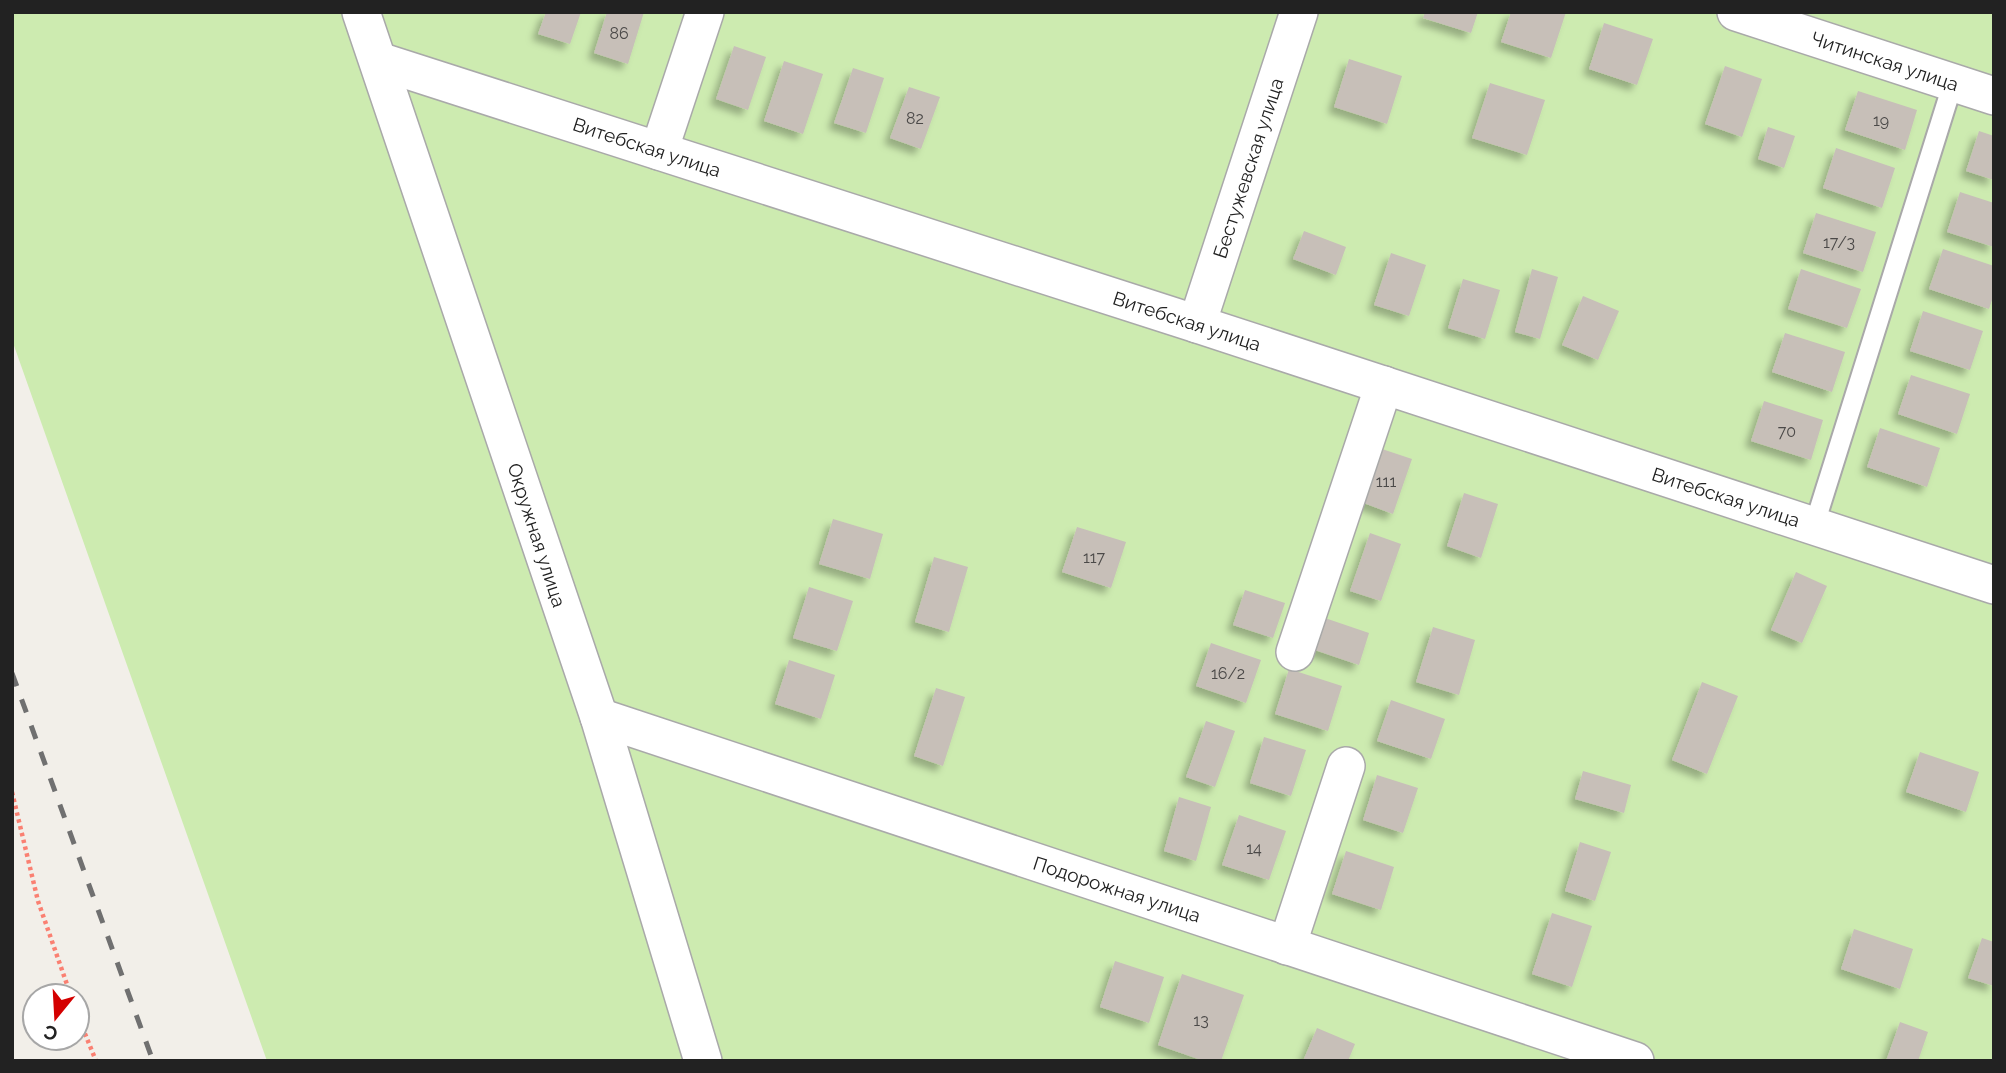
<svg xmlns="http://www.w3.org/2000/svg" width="2006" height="1073" viewBox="0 0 2006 1073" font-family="Raleway,sans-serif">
<defs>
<filter id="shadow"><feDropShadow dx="-6" dy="6" stdDeviation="3.5" flood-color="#0004"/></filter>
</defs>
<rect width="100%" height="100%" fill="#f2efe9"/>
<polygon fill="#cdebb0" points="12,12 1994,12 1994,1061 267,1061 12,340"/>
<g fill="#c7bfb8" filter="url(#shadow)">
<polygon points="546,12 581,12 570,44 538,34"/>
<polygon points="607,12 644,12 628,64 594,53"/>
<polygon points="1425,12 1478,12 1471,33 1423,18"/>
<polygon points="1511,12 1566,12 1551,58 1501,42"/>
<polygon points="1604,23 1653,39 1637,85 1589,69"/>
<polygon points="734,46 766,57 748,110 716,99"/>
<polygon points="1349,59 1402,76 1387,124 1334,107"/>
<polygon points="784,61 823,74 803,134 764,121"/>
<polygon points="1725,66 1762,79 1742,137 1705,124"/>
<polygon points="853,68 884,78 866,133 834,123"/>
<polygon points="1490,83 1545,100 1527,155 1472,138"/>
<polygon points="909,87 940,97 921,149 890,138"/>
<polygon points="1858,91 1917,110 1905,150 1845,130"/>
<polygon points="1768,127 1795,136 1784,168 1758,159"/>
<polygon points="1979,131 1994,136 1994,180 1966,171"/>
<polygon points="1836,148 1895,168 1882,208 1823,188"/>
<polygon points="1960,192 1994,203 1994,247 1947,232"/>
<polygon points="1816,213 1876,232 1863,272 1803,253"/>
<polygon points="1304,231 1346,247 1336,275 1293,259"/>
<polygon points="1943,249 1994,266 1994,294 1989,309 1929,289"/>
<polygon points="1391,253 1426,265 1409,316 1374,305"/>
<polygon points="1532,269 1558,277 1540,339 1515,332"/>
<polygon points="1801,269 1861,289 1847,328 1788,309"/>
<polygon points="1463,279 1500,290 1485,339 1448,328"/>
<polygon points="1583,296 1619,311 1598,360 1562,345"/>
<polygon points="1923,311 1983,331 1970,370 1910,351"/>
<polygon points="1785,333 1845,352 1832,392 1772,372"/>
<polygon points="1911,375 1970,394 1957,434 1898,414"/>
<polygon points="1764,401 1823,420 1811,460 1751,441"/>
<polygon points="1880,428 1940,448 1927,487 1867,467"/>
<polygon points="1379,448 1412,459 1393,514 1361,502"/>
<polygon points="1464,493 1498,504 1481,558 1447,546"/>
<polygon points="833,519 883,534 870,579 819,564"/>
<polygon points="1077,527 1126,542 1111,588 1062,572"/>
<polygon points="1370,533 1401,544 1381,601 1350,591"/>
<polygon points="934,557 968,567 949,632 915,622"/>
<polygon points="1796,572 1827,586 1802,643 1771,630"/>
<polygon points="809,587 853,601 837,651 793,638"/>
<polygon points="1245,590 1285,603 1273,638 1233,625"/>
<polygon points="1316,615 1369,633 1359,665 1306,647"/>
<polygon points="1433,627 1475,640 1459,695 1416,682"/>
<polygon points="1211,643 1261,660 1246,703 1196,686"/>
<polygon points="789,660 835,675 821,719 775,704"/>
<polygon points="1289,669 1342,686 1328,731 1275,714"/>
<polygon points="1702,682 1738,696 1707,774 1672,760"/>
<polygon points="936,688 965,697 943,766 914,756"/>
<polygon points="1391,700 1445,719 1431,759 1377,741"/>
<polygon points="1206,721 1235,731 1215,787 1186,777"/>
<polygon points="1264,737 1306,750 1291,796 1250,783"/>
<polygon points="1920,752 1979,772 1966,812 1906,792"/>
<polygon points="1583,771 1631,785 1624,813 1575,799"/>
<polygon points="1377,775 1418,788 1403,833 1363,820"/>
<polygon points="1179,797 1211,807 1196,861 1164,851"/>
<polygon points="1239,815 1286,831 1269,880 1222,865"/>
<polygon points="1580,842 1611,852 1595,901 1565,891"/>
<polygon points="1346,851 1394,867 1381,910 1332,894"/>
<polygon points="1552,913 1592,926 1572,987 1532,974"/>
<polygon points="1854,929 1913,949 1900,989 1841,969"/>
<polygon points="1982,938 1994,942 1994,986 1968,978"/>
<polygon points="1115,961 1164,977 1149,1023 1100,1007"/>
<polygon points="1182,974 1244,995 1221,1061 1204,1061 1158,1045"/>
<polygon points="1900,1022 1928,1032 1918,1061 1886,1061"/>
<polygon points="1317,1028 1355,1044 1348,1061 1303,1061"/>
</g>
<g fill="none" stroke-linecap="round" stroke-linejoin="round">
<defs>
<polyline id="lane" points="1814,526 1953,83"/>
<g id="street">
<polyline points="361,12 599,717 703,1061"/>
<polyline points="1736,12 1994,96"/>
<polyline points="379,61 1197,324 1994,585"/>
<polyline points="659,151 705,12"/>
<polyline points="1197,324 1299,12"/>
<polyline points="1295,652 1384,385"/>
<polyline points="599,717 1635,1061"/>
<polyline points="1287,946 1346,766"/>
</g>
</defs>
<use href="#lane" stroke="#a9a9a9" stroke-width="23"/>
<use href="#street" stroke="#a9a9a9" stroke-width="40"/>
<g stroke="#fa8072" stroke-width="4.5" stroke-dasharray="3.5 3.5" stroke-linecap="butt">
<polyline points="12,792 38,901 71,996"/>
<polyline points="77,1014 96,1061"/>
</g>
<use href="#lane" stroke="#fff" stroke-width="19"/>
<use href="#street" stroke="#fff" stroke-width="37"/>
<polyline stroke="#707070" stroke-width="5" stroke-dasharray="14 14" stroke-linecap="butt" points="12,673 153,1061"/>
</g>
<g text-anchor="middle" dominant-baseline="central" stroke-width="7" stroke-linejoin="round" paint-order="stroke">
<g font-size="16" fill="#4b4948">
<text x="619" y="33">86</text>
<text x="915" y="118">82</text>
<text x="1881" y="120">19</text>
<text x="1839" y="242">17/3</text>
<text x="1787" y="431">70</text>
<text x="1386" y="481">111</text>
<text x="1094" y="557">117</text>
<text x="1228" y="673">16/2</text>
<text x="1254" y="848">14</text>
<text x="1201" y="1020">13</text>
</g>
<g font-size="19" fill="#222" stroke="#fff">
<text transform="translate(1885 61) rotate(18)">Читинская улица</text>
<text transform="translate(647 147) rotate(18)">Витебская улица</text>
<text transform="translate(1248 168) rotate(-72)">Бестужевская улица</text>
<text transform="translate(1187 321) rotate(18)">Витебская улица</text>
<text transform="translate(1726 497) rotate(18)">Витебская улица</text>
<text transform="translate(537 535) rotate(72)">Окружная улица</text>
<text transform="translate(1117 889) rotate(18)">Подорожная улица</text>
</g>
</g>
<rect width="2006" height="1073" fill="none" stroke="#222222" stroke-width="28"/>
<g transform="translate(56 1017) rotate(198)"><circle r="33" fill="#ffffff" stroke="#a7a7a7" stroke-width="2"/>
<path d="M0-5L12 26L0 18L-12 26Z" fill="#d40000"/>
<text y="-10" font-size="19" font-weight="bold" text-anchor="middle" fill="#222222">С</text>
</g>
</svg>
